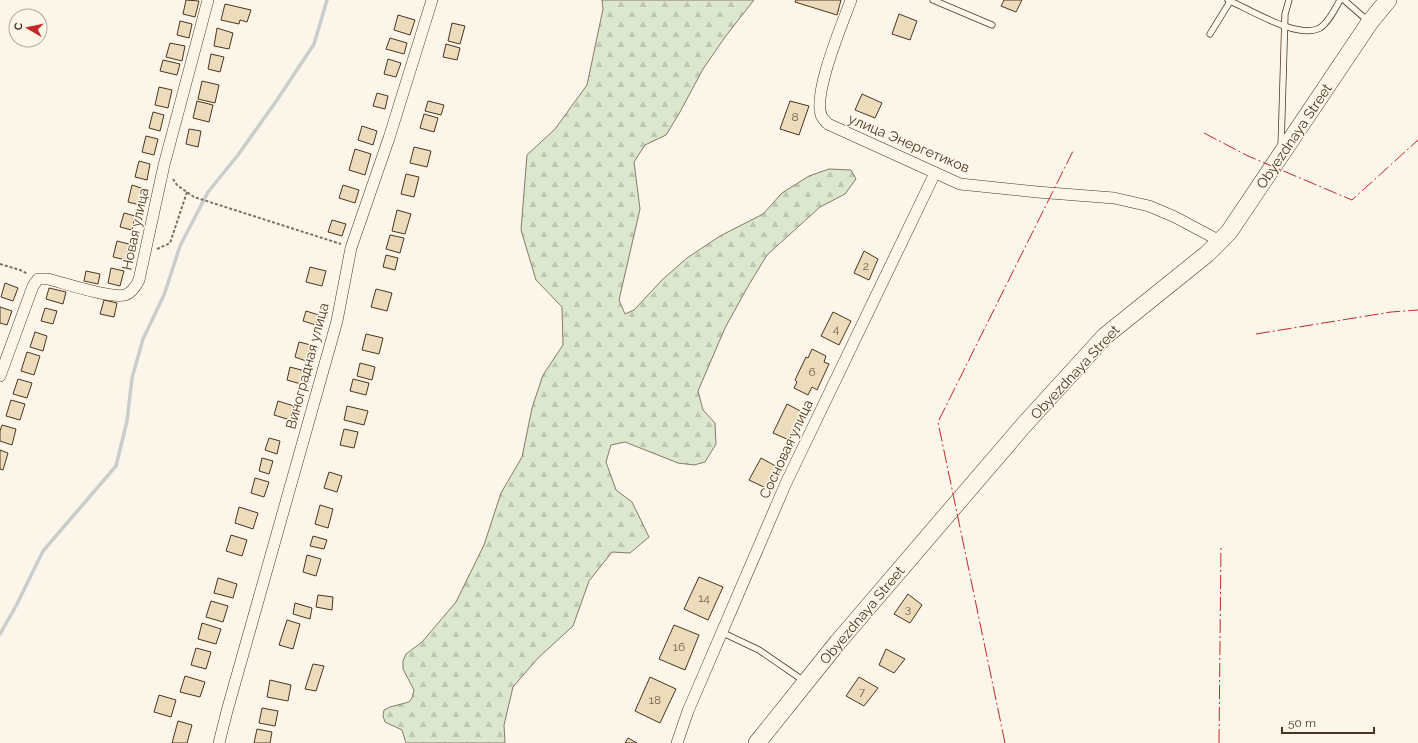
<svg xmlns="http://www.w3.org/2000/svg" width="1418" height="743" viewBox="0 0 1418 743" font-family="Raleway,sans-serif">
<defs>
<pattern id="forest-firs" width="22" height="20" patternUnits="userSpaceOnUse"><rect width="22" height="20" fill="#dce7d0"/><path d="M5 1l3.5 6h-7zM16 11l3.5 6h-7z" fill="#bec7b2"/></pattern>
</defs>
<rect width="100%" height="100%" fill="#fbf6e9"/>
<polygon fill="url(#forest-firs)" stroke="#887966" points="602,0 754,0 725,37 703,69 680,112 666,135 645,145 634,162 640,209 619,300 625,314 634,310 662,280 687,258 720,236 763,214 782,193 809,176 829,169 851,170 856,179 845,194 820,207 767,255 747,288 725,328 698,391 703,410 715,423 716,444 705,462 694,465 678,463 625,442 611,445 606,462 616,490 632,502 649,537 630,553 612,552 589,581 573,626 538,658 513,687 504,725 505,743 406,743 402,730 385,722 383,716 384,710 390,707 409,702 412,698 414,690 403,669 403,661 406,654 422,642 456,602 484,545 501,493 522,457 532,408 543,375 563,345 562,307 536,280 521,230 527,155 555,129 587,85 603,9"/>
<g fill="none" stroke-linecap="round" stroke-linejoin="round">
<polyline stroke="#c9cecd" stroke-width="3.5" points="0,634 16,606 43,551 116,466 127,421 132,378 143,339 164,295 180,246 208,192 238,155 277,100 314,44 327,0"/>
</g>
<g fill="#ecdcbc" stroke="#4a3520">
<polygon points="186,0 199,1 195,17 183,14"/>
<polygon points="796,0 841,0 837,15 795,2"/>
<polygon points="1004,0 1022,0 1016,12 1001,6"/>
<polygon points="225,4 251,10 247,22 240,20 239,24 221,20"/>
<polygon points="899,14 917,21 910,40 892,34"/>
<polygon points="398,15 415,20 410,35 394,30"/>
<polygon points="180,21 192,24 189,38 177,35"/>
<polygon points="452,23 465,26 460,44 448,41"/>
<polygon points="217,28 233,33 229,49 214,46"/>
<polygon points="390,38 407,43 404,54 386,49"/>
<polygon points="170,43 185,46 182,61 166,57"/>
<polygon points="446,44 460,48 457,60 443,57"/>
<polygon points="211,54 224,57 220,72 208,69"/>
<polygon points="388,59 401,63 396,77 384,74"/>
<polygon points="163,60 180,64 177,75 160,71"/>
<polygon points="202,81 219,85 215,103 198,99"/>
<polygon points="159,87 172,90 168,108 155,105"/>
<polygon points="377,93 388,96 385,109 373,106"/>
<polygon points="862,94 882,103 875,118 855,110"/>
<polygon points="197,101 213,105 209,122 193,118"/>
<polygon points="428,101 444,105 441,115 425,111"/>
<polygon points="790,101 809,106 799,135 780,129"/>
<polygon points="153,112 164,115 160,131 149,128"/>
<polygon points="424,114 438,118 434,132 420,128"/>
<polygon points="362,126 377,131 373,145 358,140"/>
<polygon points="189,129 201,131 198,147 186,144"/>
<polygon points="146,136 158,139 154,155 142,152"/>
<polygon points="414,147 431,151 427,167 410,163"/>
<polygon points="355,149 371,154 365,175 349,170"/>
<polygon points="139,161 150,164 147,180 135,177"/>
<polygon points="406,174 419,177 414,197 401,194"/>
<polygon points="132,185 144,189 140,205 128,202"/>
<polygon points="343,185 359,190 355,203 339,198"/>
<polygon points="397,210 411,214 405,234 392,231"/>
<polygon points="124,213 135,216 132,230 120,227"/>
<polygon points="332,220 346,224 342,236 328,232"/>
<polygon points="390,235 404,238 400,253 386,249"/>
<polygon points="117,241 129,244 126,260 113,257"/>
<polygon points="864,251 878,259 869,280 854,273"/>
<polygon points="386,255 398,258 395,270 383,267"/>
<polygon points="310,267 326,271 322,286 306,282"/>
<polygon points="111,268 124,271 120,286 108,283"/>
<polygon points="86,271 100,274 98,284 84,281"/>
<polygon points="5,283 18,288 13,301 1,297"/>
<polygon points="49,288 66,292 63,304 46,299"/>
<polygon points="376,289 392,293 387,311 371,307"/>
<polygon points="104,300 117,303 114,317 100,314"/>
<polygon points="0,307 12,311 7,325 0,323"/>
<polygon points="45,308 57,311 53,324 41,321"/>
<polygon points="306,311 319,315 316,325 303,321"/>
<polygon points="833,312 851,321 839,345 821,336"/>
<polygon points="35,332 47,336 43,351 30,347"/>
<polygon points="366,334 383,338 379,354 362,350"/>
<polygon points="299,342 311,345 306,361 295,357"/>
<polygon points="812,349 826,356 824,362 829,364 817,390 812,387 808,395 794,388 797,382 795,380 806,357 808,358"/>
<polygon points="27,352 40,356 34,375 21,371"/>
<polygon points="360,363 375,367 372,380 357,376"/>
<polygon points="290,367 305,371 301,384 287,380"/>
<polygon points="18,379 32,383 27,398 13,394"/>
<polygon points="353,379 369,383 366,395 350,391"/>
<polygon points="11,400 25,404 20,420 6,416"/>
<polygon points="278,401 294,406 290,420 274,415"/>
<polygon points="787,404 804,413 789,440 773,433"/>
<polygon points="347,406 368,411 364,425 344,420"/>
<polygon points="2,425 16,429 12,445 0,441 0,431"/>
<polygon points="344,429 358,432 354,448 340,445"/>
<polygon points="269,438 280,441 277,454 265,450"/>
<polygon points="0,450 8,453 3,470 0,469"/>
<polygon points="262,458 273,461 269,474 259,471"/>
<polygon points="761,458 781,469 770,490 749,480"/>
<polygon points="329,472 342,476 337,492 324,488"/>
<polygon points="255,478 269,482 264,497 251,493"/>
<polygon points="320,505 333,509 328,528 315,524"/>
<polygon points="239,507 258,513 253,529 235,523"/>
<polygon points="231,535 247,540 242,556 226,551"/>
<polygon points="313,536 327,540 324,549 310,546"/>
<polygon points="307,555 321,559 316,576 303,572"/>
<polygon points="699,577 723,587 708,620 684,609"/>
<polygon points="218,578 237,584 233,598 214,593"/>
<polygon points="908,594 922,605 910,623 894,614"/>
<polygon points="318,595 333,597 332,610 316,607"/>
<polygon points="211,601 228,606 223,622 206,617"/>
<polygon points="295,603 312,608 310,619 293,614"/>
<polygon points="287,620 300,624 293,649 279,645"/>
<polygon points="202,623 221,629 216,644 198,639"/>
<polygon points="674,625 699,635 685,670 659,659"/>
<polygon points="196,648 211,652 206,669 191,665"/>
<polygon points="886,649 905,659 894,673 879,665"/>
<polygon points="313,664 324,666 316,691 305,689"/>
<polygon points="185,676 205,682 200,697 180,692"/>
<polygon points="650,677 676,689 660,723 635,711"/>
<polygon points="859,677 878,688 864,706 846,696"/>
<polygon points="270,680 291,685 288,701 267,697"/>
<polygon points="159,695 176,700 171,717 154,712"/>
<polygon points="262,708 278,711 275,726 259,723"/>
<polygon points="178,721 192,725 187,743 172,743"/>
<polygon points="257,729 272,732 270,743 254,743"/>
<polygon points="628,738 637,743 625,743"/>
</g>
<g fill="none" stroke-linecap="round" stroke-linejoin="round">
<defs>
<g id="service">
<polyline points="933,0 992,25"/>
<path d="M1228,0C1249,9 1298,40 1320,28C1329,22 1335,9 1340,0"/>
<polyline points="1344,0 1368,21"/>
<polyline points="1210,34 1231,0"/>
<polyline points="1281,147 1285,14 1289,0"/>
<polyline points="721,632 759,650 804,681"/>
</g>
<g id="minor">
<path d="M851,0C843,22 811,97 822,117C823,119 826,122 828,124L960,184L1037,192L1114,198L1149,206L1175,217L1220,241"/>
<path d="M0,376L33,286L38,279H48C64,283 111,299 125,295C132,293 136,286 139,280L164,165L208,0"/>
<polyline points="219,743 227,711 337,321 351,248 389,138 432,0"/>
<polyline points="677,743 688,711 786,483 935,173"/>
</g>
<polyline id="primary" points="757,743 838,642 1023,426 1105,336 1207,254 1229,232 1370,22 1388,0"/>
</defs>
<use href="#service" stroke="#4a3520" stroke-width="7"/>
<use href="#minor" stroke="#4a3520" stroke-width="12"/>
<use href="#primary" stroke="#4a3520" stroke-width="18"/>
<g stroke="#7f6f5c" stroke-width="2" stroke-dasharray="3 2" stroke-linecap="butt">
<polyline points="173,179 177,185 194,197 341,244"/>
<polyline points="157,249 170,243 187,192"/>
<polyline points="0,264 20,270 28,274"/>
</g>
<use href="#service" stroke="#fbf6e9" stroke-width="5.5"/>
<use href="#minor" stroke="#fbf6e9" stroke-width="11"/>
<use href="#primary" stroke="#fbf6e9" stroke-width="17"/>
<g stroke="#c62828" stroke-width="1" stroke-dasharray="14 3 2 3" stroke-linecap="butt">
<polyline points="1204,133 1248,156 1352,200 1418,140"/>
<polyline points="1256,334 1391,312 1418,310"/>
<polyline points="1005,743 938,422 1073,151"/>
<polyline points="1219,743 1221,545"/>
</g>
</g>
<g text-anchor="middle" dominant-baseline="central" stroke-width="3" stroke-linejoin="round" paint-order="stroke">
<g font-size="12" fill="#725f47">
<text x="795" y="117">8</text>
<text x="866" y="266">2</text>
<text x="836" y="329">4</text>
<text x="812" y="372">6</text>
<text x="704" y="598">14</text>
<text x="908" y="609">3</text>
<text x="679" y="647">16</text>
<text x="862" y="692">7</text>
<text x="655" y="700">18</text>
</g>
<g font-size="14" fill="#4a3520" stroke="#fbf6e9">
<text transform="translate(1294 136) rotate(-56)">Obyezdnaya Street</text>
<text transform="translate(909 143) rotate(23)">улица Энергетиков</text>
<text transform="translate(135 229) rotate(-78)">Новая улица</text>
<text transform="translate(307 366) rotate(-75)">Виноградная улица</text>
<text transform="translate(1075 372) rotate(-47)">Obyezdnaya Street</text>
<text transform="translate(786 449) rotate(-65)">Сосновая улица</text>
<text transform="translate(862 615) rotate(-50)">Obyezdnaya Street</text>
</g>
</g>
<g transform="translate(28 28) rotate(279)"><circle r="19" fill="#fbf6e9" stroke="#b4a999"/>
<path d="M0-3L7 15L0 10L-7 15Z" fill="#c62828"/>
<text y="-6" font-size="11" font-weight="bold" text-anchor="middle" fill="#4a3520">С</text>
</g>
<path d="M1282 727v6h92v-6" fill="none" stroke="#4a3520" stroke-width="2"/>
<text x="1288" y="727" font-size="12" fill="#4a3520" stroke="#fbf6e9" stroke-width="3" paint-order="stroke">50 m</text>
</svg>
